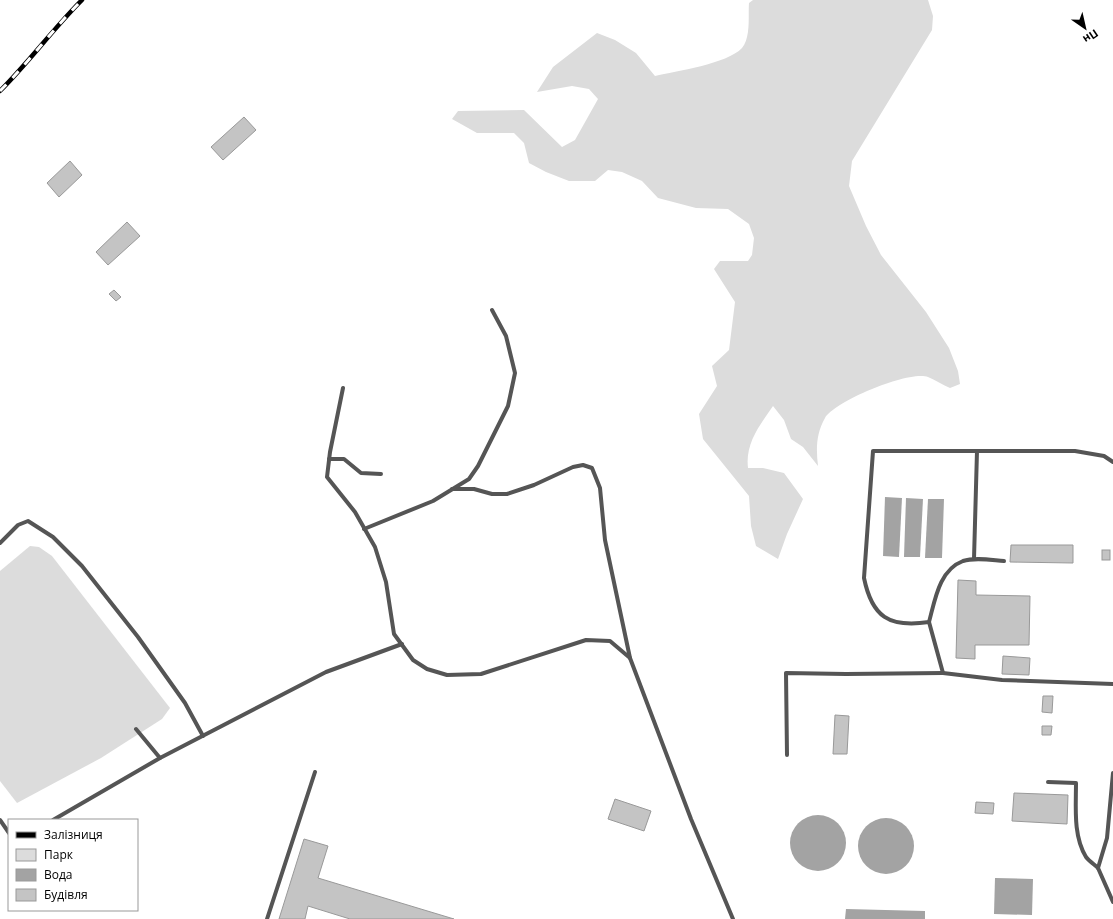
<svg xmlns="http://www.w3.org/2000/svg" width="1113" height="919" viewBox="0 0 1113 919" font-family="'Open Sans',sans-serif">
<rect width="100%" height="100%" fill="#fff"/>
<g fill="#dcdcdc">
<path d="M753,0H928L933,16L932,30L852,161L849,186L866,226L881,255L926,312L949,348L958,371L960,384L950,388C943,385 935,380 928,377C909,370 835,401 825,418C816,434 816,449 818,466L803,447L791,439L784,420L773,406C760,425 745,443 748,468H763L784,473L803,499L787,534L778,559L756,546L751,526L749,496L703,439L699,414L717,386L712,366L729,350L735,302L714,269L720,261H748L752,255L754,238L749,224L728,209L696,208L658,198L642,181L622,172L608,170L595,181H569L546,172L529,163L524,143L514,133H477L452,119L458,111L524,110L562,147L575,140L598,99L589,89L572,86L537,92L553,67L597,33L615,40L636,53L655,76C676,71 727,64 742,48C751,37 748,16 749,3Z"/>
<polygon points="30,546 39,547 52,556 170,708 162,719 101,758 17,803 0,781 0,571"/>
</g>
<g fill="#a3a3a3">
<polygon points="885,497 902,498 899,557 883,556"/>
<polygon points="906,498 923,499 920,557 904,557"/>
<polygon points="928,499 944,499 942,558 925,558"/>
<circle cx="818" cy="843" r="28"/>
<circle cx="886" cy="846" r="28"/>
<polygon points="995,878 1033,879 1032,915 994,914"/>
<polygon points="846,909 925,911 925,919 845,919"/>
</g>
<g fill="#c4c4c4" stroke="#999">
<polygon points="244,117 256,130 223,160 211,147"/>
<polygon points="70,161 82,175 59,197 47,183"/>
<polygon points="127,222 140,236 108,265 96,252"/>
<polygon points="114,290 121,297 116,301 109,294"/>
<polygon points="1011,545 1073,545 1073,563 1010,562"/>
<rect x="1102" y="550" width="8" height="10"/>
<polygon points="958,580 976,581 976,595 1030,596 1029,645 975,645 975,659 956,658"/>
<polygon points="1003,656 1030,658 1029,675 1002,674"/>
<polygon points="1043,696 1053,696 1052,713 1042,712"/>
<polygon points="835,715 849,716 847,754 833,754"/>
<polygon points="1042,726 1052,726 1051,735 1042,735"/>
<polygon points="1014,793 1068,795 1067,824 1012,821"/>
<polygon points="615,799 651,811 644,831 608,819"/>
<polygon points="976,802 994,803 993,814 975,813"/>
<polygon points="304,839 328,846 318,878 454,919 350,919 308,906 305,919 279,919"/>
</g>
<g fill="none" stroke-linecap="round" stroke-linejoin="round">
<g stroke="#555" stroke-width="4">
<polyline points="343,388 330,452 327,477 355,512 375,547 386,582 394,634 413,660 427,669 447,675 481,674 586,640 610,641 630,658 691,819 733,919"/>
<polyline points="329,459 344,459 361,473 381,474"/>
<polyline points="452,489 474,489 492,494 507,494 534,485 573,467 583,465 592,468 600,488 605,540 630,658"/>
<polyline points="364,529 433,501 469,479 478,466 508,406 515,373 506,336 492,310"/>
<polyline points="0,543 18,525 28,521 53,537 82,566 138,637 185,703 203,736"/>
<polyline points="974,559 977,451"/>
<path d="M1004,561C991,560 975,557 963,561C939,570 935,600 929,622C889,628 872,617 864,578L873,451H1075L1104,456L1113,462"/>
<polyline points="929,622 943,673 1002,680 1113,684"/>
<polyline points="136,729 160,758 326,672 402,644"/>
<polyline points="787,755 786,673 846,674 943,673"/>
<polyline points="1113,773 1107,838 1098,868 1113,902"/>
<path d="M1048,782L1076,783C1076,807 1073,836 1086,857C1089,861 1095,865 1098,868"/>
<polyline points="0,820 9,833"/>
<polyline points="53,820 160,758"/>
<polyline points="267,919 315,772"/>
</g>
<defs>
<path id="rail" d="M0,91C29,62 53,29 82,0"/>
</defs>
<use href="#rail" stroke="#000" stroke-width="4.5"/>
<use href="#rail" stroke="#fff" stroke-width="3" stroke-dasharray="9" stroke-linecap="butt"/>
</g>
<rect x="8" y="819" width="130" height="92" fill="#ffffff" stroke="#999999"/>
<rect x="16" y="832" width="20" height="6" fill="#000000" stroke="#999999"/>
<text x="44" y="839" font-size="12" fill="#000000">Залізниця</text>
<rect x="16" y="849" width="20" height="12" fill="#dcdcdc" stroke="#999999"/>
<text x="44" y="859" font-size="12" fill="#000000">Парк</text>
<rect x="16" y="869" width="20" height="12" fill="#a3a3a3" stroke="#999999"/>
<text x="44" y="879" font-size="12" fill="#000000">Вода</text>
<rect x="16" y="889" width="20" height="12" fill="#c4c4c4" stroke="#999999"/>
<text x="44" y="899" font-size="12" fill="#000000">Будівля</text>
<g transform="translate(1085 28) rotate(146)" stroke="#ffffff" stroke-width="3" paint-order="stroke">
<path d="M0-3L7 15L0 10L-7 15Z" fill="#000000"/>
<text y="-6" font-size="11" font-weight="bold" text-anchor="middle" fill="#000000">Пн</text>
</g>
</svg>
